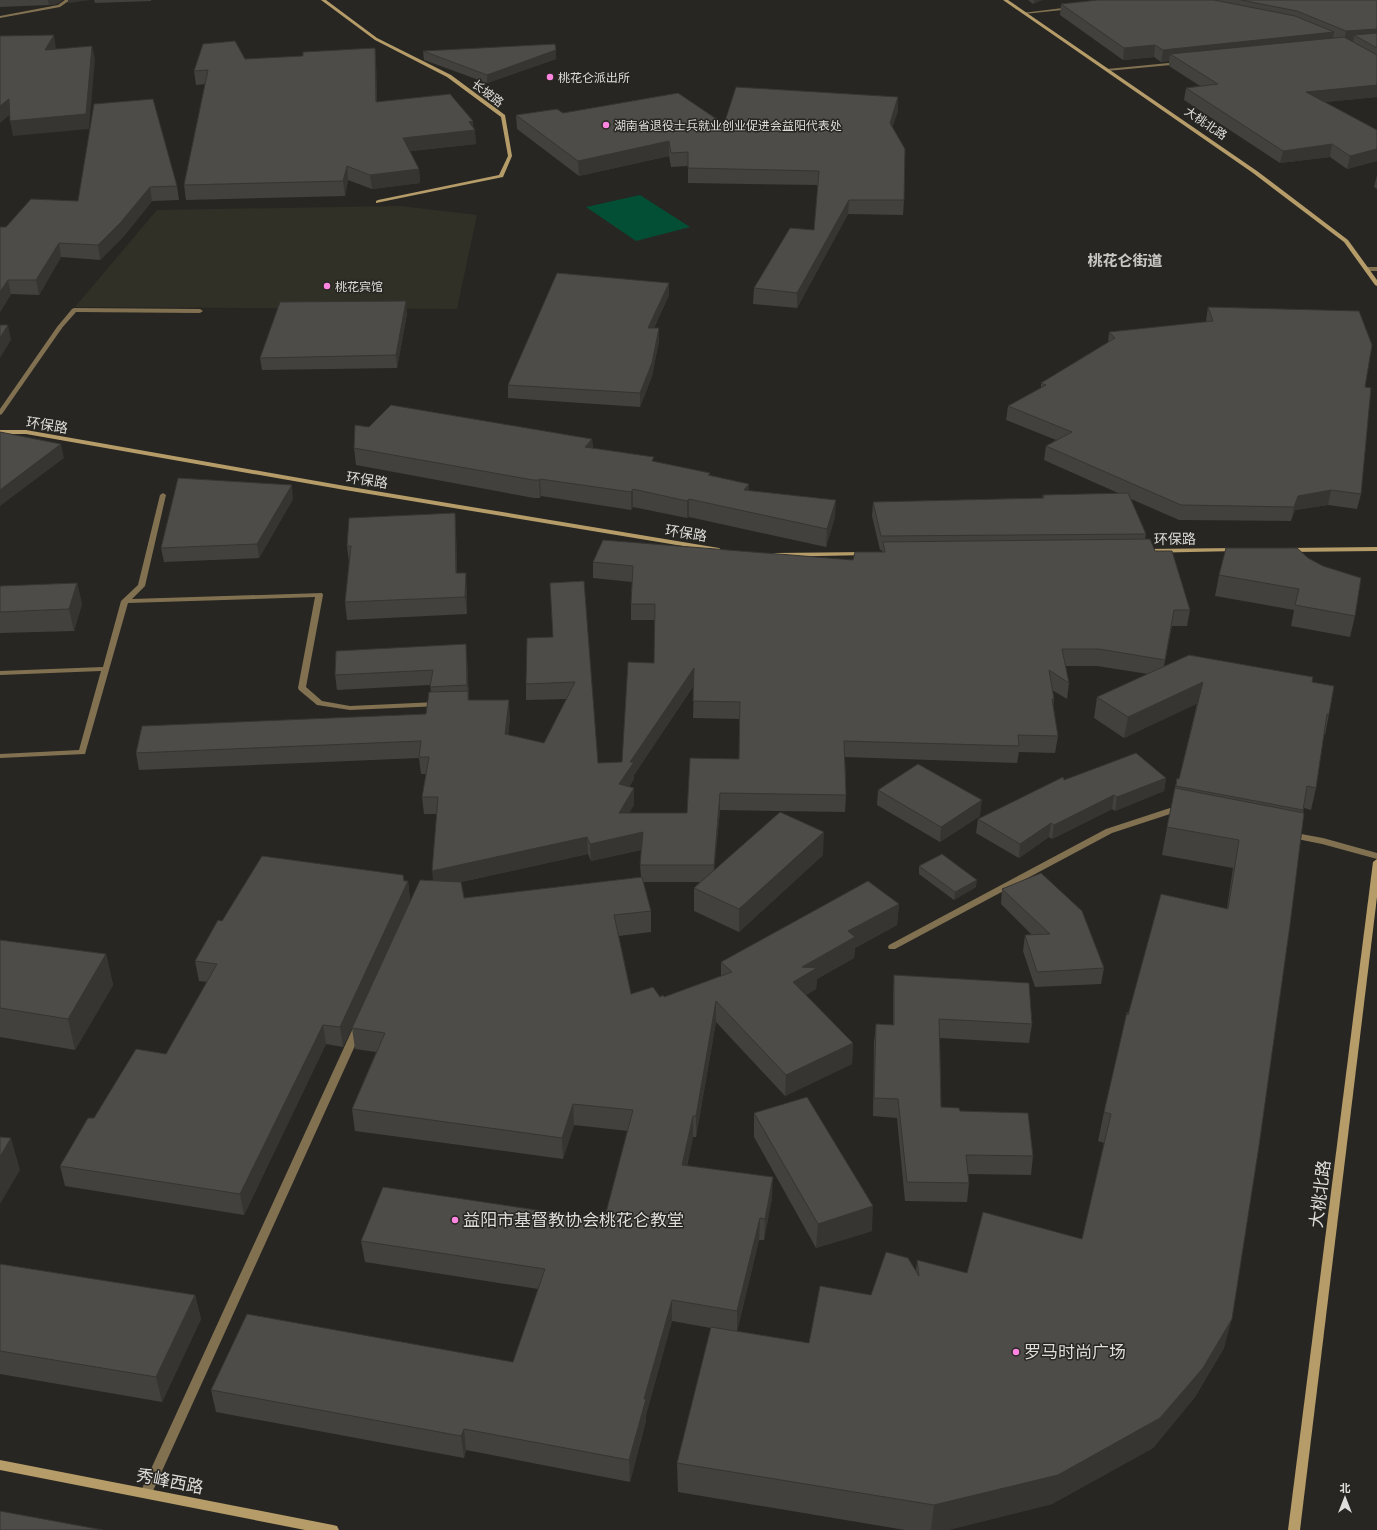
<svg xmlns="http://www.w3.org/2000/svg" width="1377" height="1530" viewBox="0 0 1377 1530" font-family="Montserrat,'Noto Sans SC',sans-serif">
<rect width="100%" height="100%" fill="#272622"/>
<polygon fill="#313026" points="400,206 477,215 457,309 75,307 157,210"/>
<polygon fill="#034f36" points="640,195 690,227 636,241 586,207"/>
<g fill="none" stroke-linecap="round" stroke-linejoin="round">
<g fill="#817151" fill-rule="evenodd">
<polygon points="74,308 200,309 203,311 200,313 76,312 61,329 57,329 57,327 72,309"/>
<polygon points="163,493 166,495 145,586 132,599 322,593 323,595 306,687 322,701 350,706 437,702 441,704 440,706 350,710 317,705 299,690 298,688 315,597 128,603 85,754 0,758 0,754 79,750 101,671 0,675 0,671 103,667 121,601 138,585 160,495"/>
</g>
<g fill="#817151" fill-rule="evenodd">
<polygon points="65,0 70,0 60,7 0,18 0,16 58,5"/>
<polygon points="1071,7 1072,9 1024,14 1022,13"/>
<polygon points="1179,62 1181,63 1181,64 1107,71 1105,70 1107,69"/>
<polygon points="1377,267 1377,271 1367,271 1364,269 1367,267"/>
<polygon points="59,326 62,328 2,414 0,415 0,409 57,327"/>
<polygon points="1170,808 1184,811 1185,813 1181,816 1170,814 1112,833 895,949 889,949 888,947 889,945 1106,829"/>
<polygon points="1290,832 1323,838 1377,853 1377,859 1322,844 1287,837 1286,835 1287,833"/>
<polygon points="358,1025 361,1026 363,1028 152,1493 150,1497 146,1498 142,1497 140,1493 353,1028 355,1026"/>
</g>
<g fill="#b59c68" fill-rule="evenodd">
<polygon points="321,0 326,0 377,38 451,75 505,115 512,156 503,177 376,203 376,201 378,200 499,175 508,156 501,117 447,77 375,40"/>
<polygon points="1003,0 1008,0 1257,171 1348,240 1377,280 1377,286 1375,285 1344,242 1253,173"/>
<polygon points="0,430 26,430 345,486 719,548 722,550 719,552 345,490 26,434 0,434"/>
<polygon points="1377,547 1377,551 1288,552 1285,550 1288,548"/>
<polygon points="1235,548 1237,549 1238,550 1237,551 1144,553 1141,551 1144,549"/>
<polygon points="865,552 867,553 868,554 867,555 774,557 771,555 774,553"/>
<polygon points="1377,859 1377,897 1300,1530 1288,1530 1373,862"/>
<polygon points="0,1460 333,1525 337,1526 339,1530 305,1530 0,1470"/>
</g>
</g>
<g fill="#42413e" fill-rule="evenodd">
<polygon points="0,0 63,0 57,4 49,5 0,7"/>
<polygon points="94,0 151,0 151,1 95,3"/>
<polygon points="1028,0 1042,0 1033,4"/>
<polygon points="1098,0 1377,0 1377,97 1325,102 1377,130 1377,161 1347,169 1330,157 1280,163 1184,100 1186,88 1200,86 1169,66 1169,61 1161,62 1154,57 1123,60 1060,15 1061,4"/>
<polygon points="375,48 376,61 377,102 474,128 476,144 410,151 419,169 420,183 372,189 348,180 345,196 186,200 184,185 205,84 196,85 194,71 245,59 303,56"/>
<polygon points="423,51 556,59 487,83 424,60"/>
<polygon points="898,97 898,111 892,127 904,200 903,215 848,214 797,308 753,304 754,288 814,230 818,185 688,183 688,166 671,167 669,156 579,176 517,129 516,115 563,113 724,124"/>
<polygon points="94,104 177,186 179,200 152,201 124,236 100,260 61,257 39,295 11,294 0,312 6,227 78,201"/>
<polygon points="1377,175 1377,189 1374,187"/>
<polygon points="669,283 669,295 654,328 659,341 652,376 640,407 508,398 508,385"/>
<path d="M1208,307L1365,387L1361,494L1357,509L1328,505L1295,510L1291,521L1179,520L1131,499L1146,534L1145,539L1155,551L1190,610L1187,626H1172L1164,666L1312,682L1329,714L1325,735H1324L1316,788L1311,810L1304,808L1303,813L1224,1348L1195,1397L1153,1448L1052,1504L948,1530H905L678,1492L677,1463L711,1328L672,1321L646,1415V1421L630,1482L466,1450L464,1458L216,1412L211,1390L513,1362L538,1289L365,1262L361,1241L604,1220L628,1131L574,1125L563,1159L355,1131L352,1109L376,1052L355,1049L352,1028L343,1047L326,1044L244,1215L65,1186L60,1166L94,1118L166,1054L207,982L199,981L195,961L222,921L404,881H408L410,900L433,881L437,814H424L422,797L426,774H421L419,758L139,770L136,753L426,714L431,692L430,685L337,690L335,675L467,658L469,700L510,717L508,735L544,743L567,699L526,700V684L553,637L550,583L598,763L622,762L654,663L655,620H631V604L632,582L593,578V562L853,560L882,552V550H880L872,516L873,502L1042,498L1043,495L1118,493L1044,460L1046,446L1056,440L1006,420L1008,406L1041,388V383L1108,343L1109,332L1207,322L1206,320ZM1065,666H1097L1148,674L1097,697L1094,718L1124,738L1197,703L1179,779L1177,778L1167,827L1162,855L1233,868L1227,908L1128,1015L1104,1112L1098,1141L1104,1143L1082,1239L967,1273L917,1260L916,1271L871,1295L809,1343L737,1331L759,1240H764L772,1198L687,1166L693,1137H696L716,1022L785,1096L852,1064L853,1043L806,995L816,989L817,979L854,958L855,948L897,925L899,904L721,962V976L664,997H660L631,994L619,936L651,932V911L643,882H700L694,888V911L739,932L823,855L714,870L720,810L845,812L846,795L845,757L1017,763L1019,752L1055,753L1058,736L1053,708L1054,699L1052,690L1067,699L1069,683ZM694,685L693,718L739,719V759L687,813H629L634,805V788L629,787L634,779V775ZM641,850L640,865L641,877L464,898L461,882L588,854L591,861Z"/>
<polygon points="407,314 397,368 262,370 260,358"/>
<polygon points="369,427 592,439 593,449 710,473 710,476 749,491 835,517 826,547 689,517 687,518 633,507 631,510 541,496 540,498 534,498 356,465 354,448"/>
<polygon points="293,499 259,558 164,562 161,548"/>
<polygon points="455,513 456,530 457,573 467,591 467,614 347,620 345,602 349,563 347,546"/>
<polygon points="1226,548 1355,616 1350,637 1291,626 1294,610 1215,596 1219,575"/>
<polygon points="77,583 82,604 74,631 0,633 0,586"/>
<polygon points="1166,778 1164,791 1115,811 1112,809 1052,839 1049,837 1019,858 976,833 978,819 1064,780"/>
<polygon points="878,790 980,816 940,842 877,805"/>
<polygon points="919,866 976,887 954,900 919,874"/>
<polygon points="1002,889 1104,968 1101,984 1035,987 1023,951 1025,935 1032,935 1001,904"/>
<polygon points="0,940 106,954 113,985 75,1050 0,1037"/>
<polygon points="894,975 1032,1024 1029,1043 940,1038 941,1107 960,1111 1033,1156 1031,1175 968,1174 969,1183 967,1202 905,1201 897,1118 873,1116 874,1042 876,1024 893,1025 893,994"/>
<polygon points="754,1113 872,1231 816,1248 754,1137"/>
<polygon points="0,1264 195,1295 201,1319 162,1402 0,1374"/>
</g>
<g fill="#363532">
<polygon points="48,0 63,0 57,4 49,5"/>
<polygon points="68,0 91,0 68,3"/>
<polygon points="1034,0 1042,0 1033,4"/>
<polygon points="1377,29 1377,40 1354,35 1353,42 1344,42 1346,31"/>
<polygon points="1334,32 1332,44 1170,54 1169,61 1161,62 1163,50"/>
<polygon points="54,35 56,49 45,50"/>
<polygon points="1155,45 1154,57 1123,60 1124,48"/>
<polygon points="92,46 95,59 89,129 13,136 10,121"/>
<polygon points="375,48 376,61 377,116 376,102"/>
<polygon points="556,50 556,59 487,83 487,75"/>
<polygon points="1377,85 1377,97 1304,104 1306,92"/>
<polygon points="898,97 898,111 889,137 890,123"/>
<polygon points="9,99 12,113 0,123 0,106"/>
<polygon points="473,121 474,130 475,130 476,144 404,152 403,138"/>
<polygon points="669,141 669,156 579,176 578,161"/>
<polygon points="1332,144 1330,157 1280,163 1283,151"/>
<polygon points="1377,149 1377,161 1347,169 1350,156"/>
<polygon points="347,166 348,180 345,196 343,181"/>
<polygon points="419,169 420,183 372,189 370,175"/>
<polygon points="150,187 152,201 124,236 100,260 98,245"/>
<polygon points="849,200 848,214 797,308 797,293"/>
<polygon points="59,243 61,257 39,295 36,280"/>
<polygon points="8,280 11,294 0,312 0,292"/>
<polygon points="669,283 669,295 648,340 648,328"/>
<polygon points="406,301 407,314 397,368 396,355"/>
<polygon points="8,325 11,340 0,358 0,338"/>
<polygon points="659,328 659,341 652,376 640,407 640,393"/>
<polygon points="592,439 593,456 585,447"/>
<polygon points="61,444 64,458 0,506 0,490"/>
<polygon points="540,479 541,496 540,498 539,480"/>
<polygon points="749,484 749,501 744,490"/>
<polygon points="292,485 293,499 259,558 257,544"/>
<polygon points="633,489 633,507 631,510 631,492"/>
<polygon points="1331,490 1328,505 1295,510 1291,521 1294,507 1298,496"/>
<polygon points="689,499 689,517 687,518 687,501"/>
<polygon points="836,500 835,517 826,547 827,529"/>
<polygon points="455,513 456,530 457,591 456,573"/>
<polygon points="466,573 467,591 467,614 465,597"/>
<polygon points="77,583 82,604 74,631 69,609"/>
<polygon points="466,644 467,658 469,700 467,685"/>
<polygon points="694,668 694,684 634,775 634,779 620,801 619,784 630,762"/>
<polygon points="1203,682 1199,703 1124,738 1128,717"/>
<polygon points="509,700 510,717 507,751 505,734"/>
<polygon points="1166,778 1164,791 1115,811 1117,797"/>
<polygon points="634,788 634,805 619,830 619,813"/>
<polygon points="720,793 720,810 713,882 714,865"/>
<polygon points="1114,795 1112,809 1052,839 1054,825"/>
<polygon points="982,800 980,816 940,842 941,827"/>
<polygon points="1051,823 1049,837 1019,858 1020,844"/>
<polygon points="643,832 643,849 591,861 590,844"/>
<polygon points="824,832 823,855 739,932 739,909"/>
<polygon points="587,837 588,854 434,888 432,871"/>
<polygon points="977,880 976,887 954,900 955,892"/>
<polygon points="408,881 410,901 343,1047 340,1027"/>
<polygon points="899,904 897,925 855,948 854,958 817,979 816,989 792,1003 793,982 802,967 848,931"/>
<polygon points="106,954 113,985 75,1050 68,1019"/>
<polygon points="716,1001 716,1022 696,1137 696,1116"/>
<polygon points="323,1025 326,1044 244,1215 240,1194"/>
<polygon points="853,1043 852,1064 785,1096 786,1075"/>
<polygon points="573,1104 574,1125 563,1159 562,1138"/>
<polygon points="693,1116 693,1137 682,1186 682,1165"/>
<polygon points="11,1138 20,1170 0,1204 0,1157"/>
<polygon points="773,1177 772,1198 764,1240 765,1219"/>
<polygon points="873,1206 872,1231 816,1248 818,1224"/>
<polygon points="760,1218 759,1240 737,1332 737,1311"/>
<polygon points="195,1295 201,1319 162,1402 156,1377"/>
<polygon points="672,1300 672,1321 646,1415 646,1421 630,1482 629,1460 644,1399"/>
<polygon points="1232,1319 1224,1348 1195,1397 1153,1448 1052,1504 948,1530 931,1530 934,1505"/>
<polygon points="464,1429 466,1450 464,1458 461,1436"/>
</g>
<g fill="#4d4c48" stroke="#363532" fill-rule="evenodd">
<polygon points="1098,0 1214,0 1295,16 1334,32 1163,50 1155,45 1124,48 1061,4"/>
<polygon points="1241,0 1377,0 1377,29 1346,31 1297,11"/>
<polygon points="1377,33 1377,48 1354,35"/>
<polygon points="54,35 45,50 92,46 86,114 10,121 9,99 0,106 0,36"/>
<polygon points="1344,37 1377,55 1377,85 1306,92 1377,130 1377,149 1350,156 1332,144 1283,151 1186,88 1218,84 1170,54"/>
<polygon points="235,41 245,59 303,56 303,52 375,48 376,102 450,94 473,121 469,122 475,130 403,138 419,169 370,175 347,166 343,181 184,185 208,70 194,71 203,44"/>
<polygon points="555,44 556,50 487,75 423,51"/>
<polygon points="736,87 898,97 890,123 905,149 904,200 849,200 797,293 754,288 790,228 814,230 819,171 688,168 688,152 671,153 669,141 578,161 516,115 557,109 563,113 678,93 724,124"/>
<polygon points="153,99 177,186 150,187 121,222 98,245 59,243 36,280 8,280 0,292 0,227 6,227 31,199 78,201 94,104"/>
<polygon points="557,273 669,283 648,328 659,328 652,363 640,393 508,385"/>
<polygon points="406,301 396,355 260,358 280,302"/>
<polygon points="1208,307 1359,311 1372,345 1365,387 1371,388 1361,494 1331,490 1298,496 1294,507 1181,505 1046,446 1072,432 1008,406 1046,385 1041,383 1115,338 1109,332 1213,321"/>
<polygon points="0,325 8,325 0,338"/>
<polygon points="391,405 592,439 585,447 654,457 652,461 710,473 708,475 749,484 744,490 836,500 827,529 689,499 687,501 633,489 631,492 540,479 539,480 533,480 354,448 355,425 369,427"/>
<polygon points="0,432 61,444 0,490"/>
<polygon points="178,478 292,485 257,544 161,548"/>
<polygon points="1128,493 1146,534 881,536 873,502 1044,498 1043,495"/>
<polygon points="455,513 456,573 466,573 465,597 345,602 351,546 347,546 349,518"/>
<path d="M1150,539L1155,551H1172L1190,610H1174L1165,660L1099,649H1062L1069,683L1049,670L1054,699H1052L1058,736L1018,735L1019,746L844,741L846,795L720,793L714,865H640L643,832L590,844L587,837L432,871L438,797H422L429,757H419L421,741L136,753L142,726L426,714L429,692L468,691V700H509L505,734L544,743L575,682L526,684L527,638L553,637L550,583L584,581L598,763L622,762L628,662L654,663L655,604H631L633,566L593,562L603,540L853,560L855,552H885L883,542ZM694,668L693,701L740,702L739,759L690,758L687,813H619L634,788L619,784L634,762H630Z"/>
<polygon points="1226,548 1297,548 1308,558 1323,566 1361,578 1355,616 1295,605 1299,589 1219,575"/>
<polygon points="77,583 69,609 0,612 0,586"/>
<polygon points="466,644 467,685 430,687 433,670 335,675 336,651"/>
<polygon points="1189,655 1313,677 1312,682 1334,686 1329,714 1327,714 1316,788 1307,786 1303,810 1176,786 1177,778 1179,779 1203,682 1128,717 1097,697"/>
<polygon points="1136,753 1166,778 1117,797 1114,795 1054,825 1051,823 1020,844 978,819 1063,777 1064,780"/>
<polygon points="918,764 982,800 941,827 878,790"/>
<polygon points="1175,788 1304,813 1290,925 1259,1146 1232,1319 1203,1368 1160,1418 1058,1475 934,1505 677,1463 711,1327 809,1343 820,1286 871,1295 886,1252 908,1258 919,1276 917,1260 967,1273 983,1212 1082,1239 1111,1114 1104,1112 1127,1012 1128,1015 1161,894 1228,909 1239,840 1167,827"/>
<polygon points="780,812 824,832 739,909 694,888"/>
<polygon points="942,854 977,880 955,892 919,866"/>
<polygon points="262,856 403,875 404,881 408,881 340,1027 323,1025 240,1194 60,1166 88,1118 94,1118 136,1049 166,1054 217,964 195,961 218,920 222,921"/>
<polygon points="1041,873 1082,911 1104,968 1037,972 1025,935 1050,934 1002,889"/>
<polygon points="642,877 651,911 614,915 631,994 653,987 660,997 663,995 664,997 732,972 721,962 868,881 899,904 848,931 855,937 802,967 817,968 793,982 853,1043 786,1075 716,1001 696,1116 693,1116 682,1165 773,1177 765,1219 760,1218 737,1311 672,1300 644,1399 646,1399 629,1460 464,1429 461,1436 211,1390 247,1314 513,1362 545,1269 361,1241 383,1187 604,1220 633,1110 573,1104 562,1138 352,1109 385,1033 352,1028 420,880 461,882 464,898"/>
<polygon points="0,940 106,954 68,1019 0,1008"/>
<polygon points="894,975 1029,983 1032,1024 939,1019 941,1107 959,1108 960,1111 1028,1113 1033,1156 966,1155 969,1183 907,1182 898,1099 874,1098 876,1024 894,1025"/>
<polygon points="807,1097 873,1206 818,1224 754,1113"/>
<polygon points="0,1137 11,1138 0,1157"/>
<polygon points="0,1264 195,1295 156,1377 0,1351"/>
<polygon points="0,1511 103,1530 0,1530"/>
</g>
<g fill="#fe85e0" stroke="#272622" stroke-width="1.5">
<circle cx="550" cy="77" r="4"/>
<circle cx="606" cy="125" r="4"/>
<circle cx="327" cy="286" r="4"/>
<circle cx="455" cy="1220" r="4"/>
<circle cx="1016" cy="1352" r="4"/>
</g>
<g text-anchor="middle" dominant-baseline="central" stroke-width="3" stroke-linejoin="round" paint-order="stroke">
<g font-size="12" fill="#dedddb" stroke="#272622" text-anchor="start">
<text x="558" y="77">桃花仑派出所</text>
<text x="614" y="125">湖南省退役士兵就业创业促进会益阳代表处</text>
<text x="335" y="286">桃花宾馆</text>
</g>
<g font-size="12" fill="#dedddb" stroke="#272622">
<text transform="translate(488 93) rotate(37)">长坡路</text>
<text transform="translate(1206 123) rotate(34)">大桃北路</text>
</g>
<g font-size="14" fill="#dedddb" stroke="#272622">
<text transform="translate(47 425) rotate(9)">环保路</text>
<text transform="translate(367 480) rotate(9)">环保路</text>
<text transform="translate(686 533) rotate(9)">环保路</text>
<text transform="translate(1175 539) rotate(-1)">环保路</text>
</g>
<g font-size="15" font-weight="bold" fill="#c9c8c3" stroke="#272622">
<text x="1125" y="260">桃花仑街道</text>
</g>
<g font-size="17" fill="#dedddb" stroke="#272622">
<text transform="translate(1320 1194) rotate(-83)">大桃北路</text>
<text transform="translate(170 1481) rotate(11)">秀峰西路</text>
</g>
<g font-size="17" fill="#dedddb" stroke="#272622" text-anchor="start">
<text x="463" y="1220">益阳市基督教协会桃花仑教堂</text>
<text x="1024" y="1352">罗马时尚广场</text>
</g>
</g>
<g transform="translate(1345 1498)" stroke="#272622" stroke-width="3" paint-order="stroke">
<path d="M0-3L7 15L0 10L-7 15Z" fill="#dedddb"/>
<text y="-6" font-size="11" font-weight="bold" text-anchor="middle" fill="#dedddb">北</text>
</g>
</svg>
